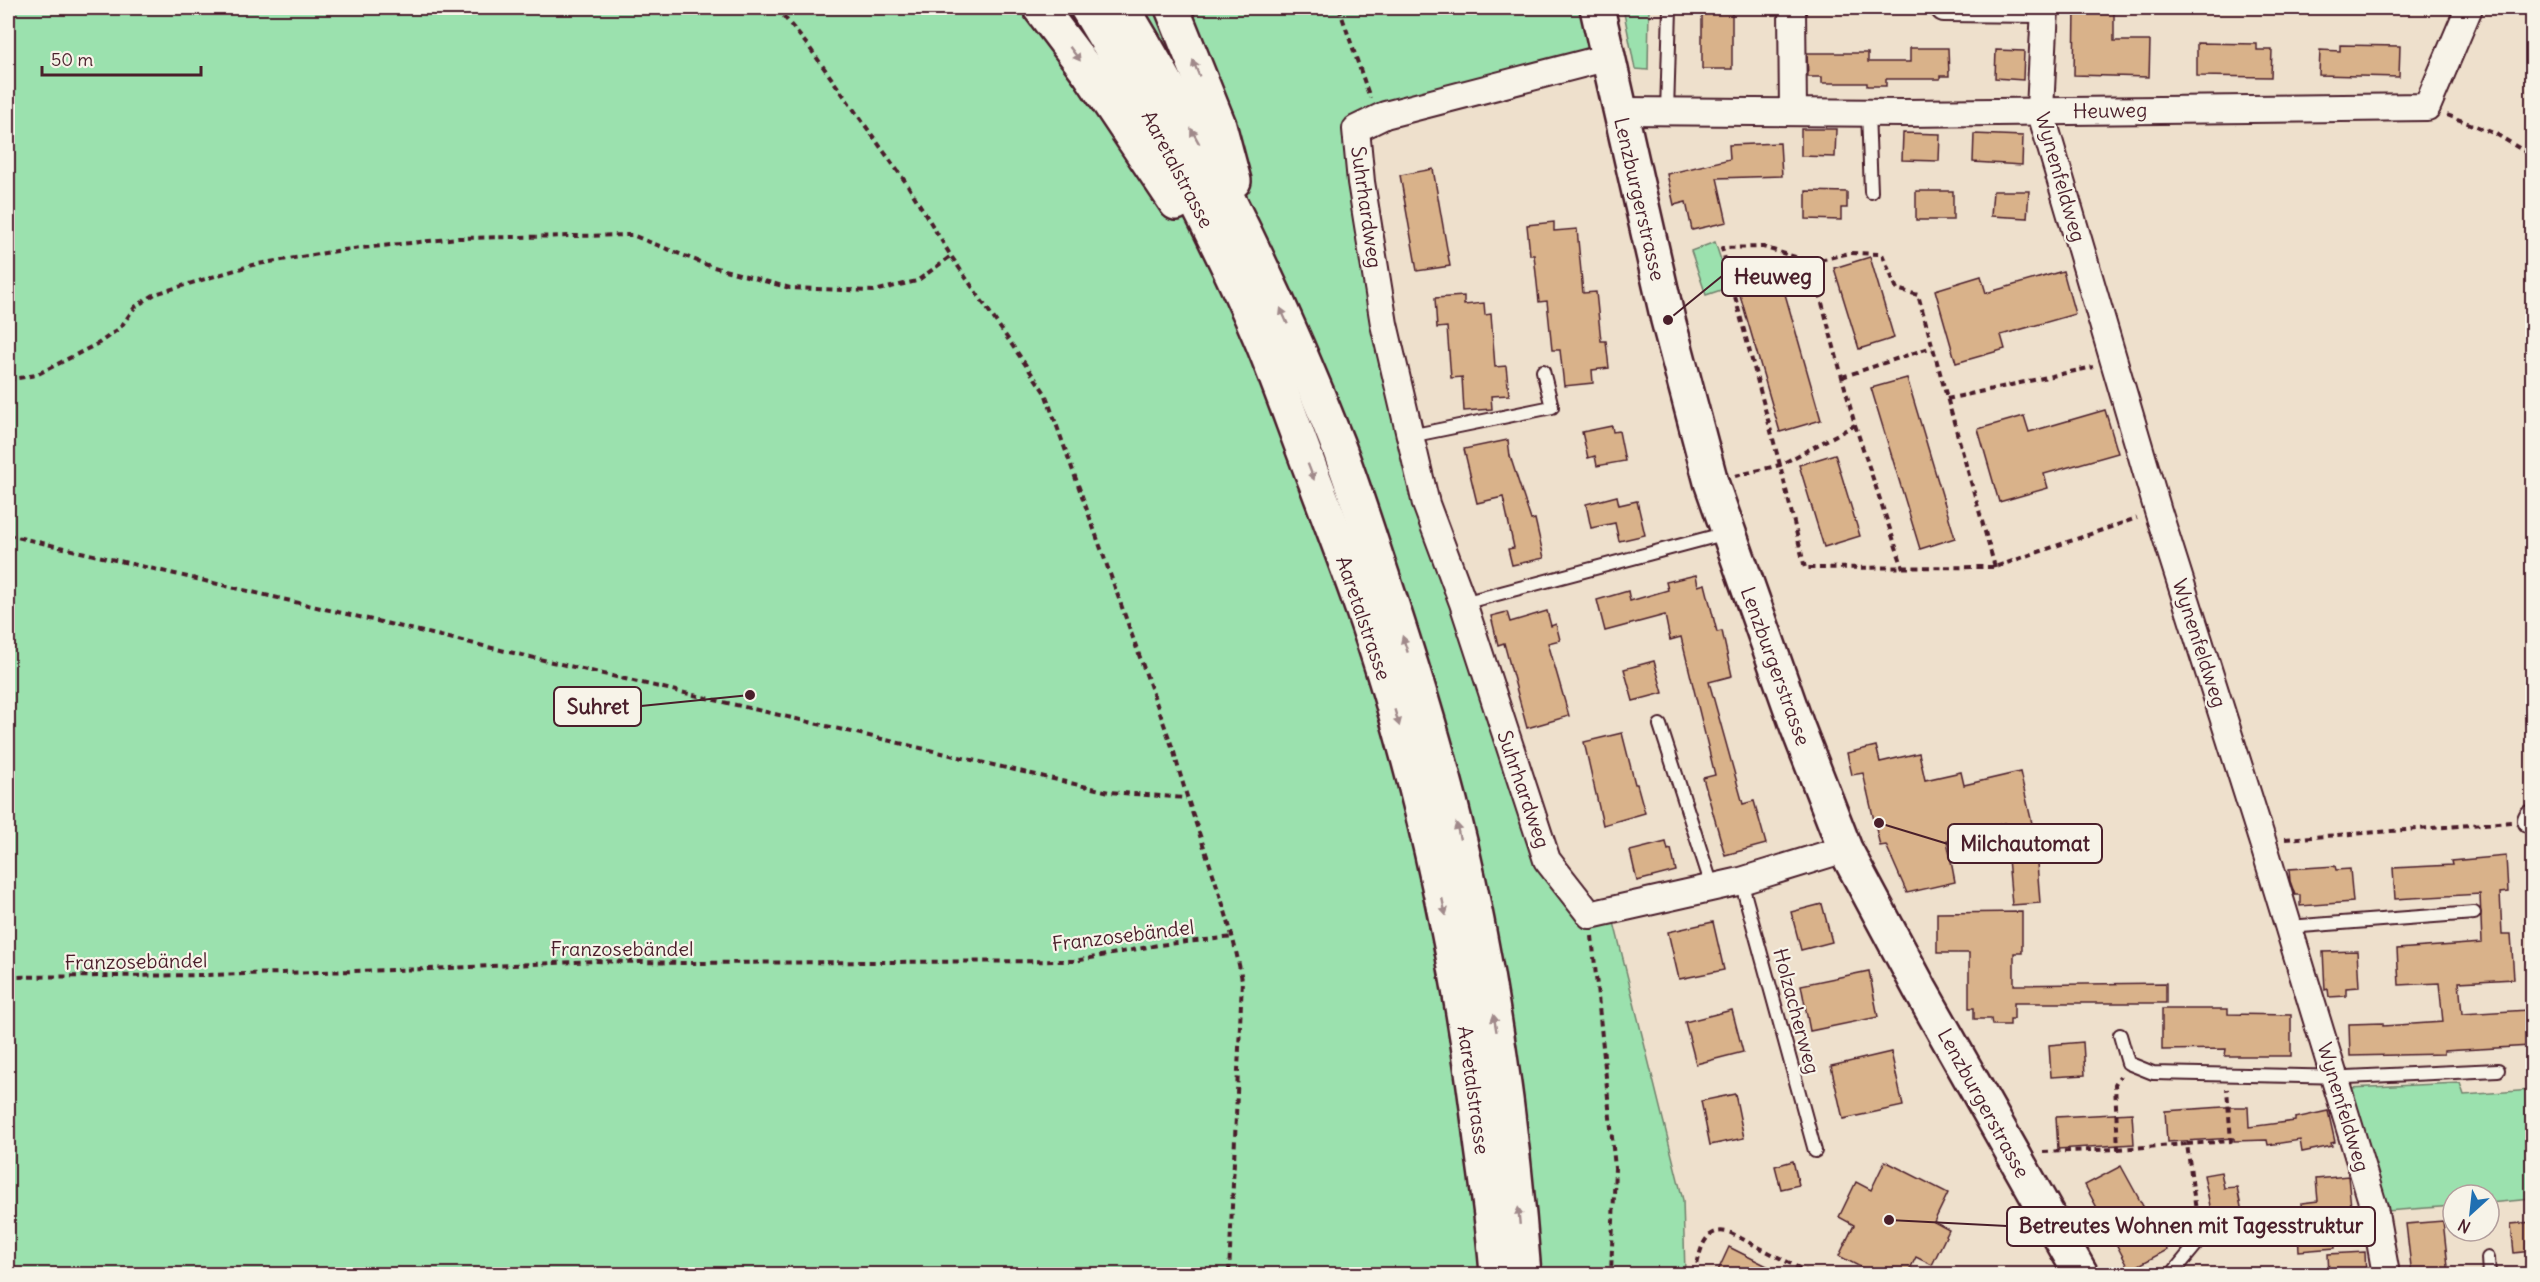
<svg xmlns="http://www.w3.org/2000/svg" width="2540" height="1282" viewBox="0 0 2540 1282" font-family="Delius,sans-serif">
<rect width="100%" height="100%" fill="#eee0cc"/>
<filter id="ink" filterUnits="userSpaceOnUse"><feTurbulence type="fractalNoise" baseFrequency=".0167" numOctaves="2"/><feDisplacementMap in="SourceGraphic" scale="12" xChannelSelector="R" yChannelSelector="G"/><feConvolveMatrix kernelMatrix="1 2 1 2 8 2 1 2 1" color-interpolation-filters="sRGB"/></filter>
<g filter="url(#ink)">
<g fill="#9be1ae" stroke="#72806c" stroke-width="1.5">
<polygon points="8,8 1597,8 1609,57 1356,130 1384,324 1522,788 1590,914 1611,910 1683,1200 1685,1274 8,1274"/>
<polygon points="1623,8 1649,8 1648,70 1635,69"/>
<polygon points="1715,242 1730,287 1706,295 1691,251"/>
<polygon points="2460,1083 2464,1095 2532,1090 2532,1199 2489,1203 2489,1195 2453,1195 2453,1206 2386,1211 2348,1088"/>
</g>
<g fill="#d9b28a" stroke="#4a1f2b" stroke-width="1.5">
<rect x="1702" y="8" width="30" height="61"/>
<polygon points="2075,8 2114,8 2114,41 2150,41 2149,77 2074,75"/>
<polygon points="2197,43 2257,44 2257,50 2272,50 2271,77 2197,76"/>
<polygon points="2340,45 2400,46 2399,77 2319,75 2320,50 2340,51"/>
<polygon points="1910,48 1948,48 1949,76 1940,76 1940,79 1886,79 1886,86 1867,86 1867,83 1822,83 1822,77 1808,77 1807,53 1868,53 1868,62 1910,62"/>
<polygon points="1996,50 2024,51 2023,80 1995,78"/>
<polygon points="1801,129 1836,129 1835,157 1801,156"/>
<polygon points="1903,133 1940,134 1939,161 1902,160"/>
<polygon points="1974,134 2023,136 2022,165 1973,162"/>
<polygon points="1780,143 1782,176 1717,178 1727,222 1692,230 1686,202 1674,205 1667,174 1730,159 1729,145"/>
<polygon points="1433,169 1450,266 1417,271 1400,175"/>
<polygon points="1806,191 1847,192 1847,208 1841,208 1841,220 1806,219"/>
<rect x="1916" y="191" width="37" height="29"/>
<polygon points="1993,191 2029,191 2027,218 1991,216"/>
<polygon points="1554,222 1554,231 1577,229 1583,293 1596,292 1601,341 1606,341 1609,368 1592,370 1593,383 1564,386 1560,350 1552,350 1547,301 1539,302 1534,255 1530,255 1527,225"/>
<polygon points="1870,257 1894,338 1859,349 1834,268"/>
<polygon points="1775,259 1821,420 1780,432 1733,271"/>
<polygon points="2063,271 2075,314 2001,335 2005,349 1956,363 1935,290 1981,276 1986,293"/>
<polygon points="1464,296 1464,305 1484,303 1485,315 1491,314 1495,367 1506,366 1509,395 1491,396 1492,409 1464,411 1462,377 1451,378 1447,327 1437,328 1435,298"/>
<polygon points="1907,378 1955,538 1920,549 1871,388"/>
<polygon points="2105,410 2118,453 2044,474 2048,488 1999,502 1978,429 2024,416 2029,432"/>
<polygon points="1612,426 1613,432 1619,431 1625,461 1597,466 1595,456 1588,458 1582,432"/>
<polygon points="1508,440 1510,456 1531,520 1535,519 1544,558 1512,565 1508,549 1514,548 1503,497 1477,503 1464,449"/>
<polygon points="1835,454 1860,536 1824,547 1799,465"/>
<polygon points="1617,496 1619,505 1637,501 1645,535 1619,541 1615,523 1591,528 1586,504"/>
<polygon points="1696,575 1698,586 1705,584 1717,632 1722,631 1732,676 1709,682 1743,804 1754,801 1766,844 1725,855 1703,778 1715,775 1681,637 1670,640 1665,615 1605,631 1597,600 1628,591 1630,601 1668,590 1666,582"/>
<polygon points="1547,611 1551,626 1556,624 1560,640 1548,643 1569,716 1527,728 1504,643 1498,645 1491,616 1507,612 1510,622"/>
<polygon points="1654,661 1663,693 1633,701 1624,669"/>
<polygon points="1622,733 1635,784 1637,784 1645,813 1603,825 1584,742"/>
<polygon points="1876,746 1880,762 1919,753 1925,780 1961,772 1964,785 2020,772 2035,836 2040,903 2012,905 2005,823 1971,831 1972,835 1947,840 1955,882 1907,893 1886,845 1880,846 1863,773 1852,775 1847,753"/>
<polygon points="1666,842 1668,850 1671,849 1676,871 1637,881 1630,851"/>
<polygon points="2506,856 2508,892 2500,893 2502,934 2511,934 2514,979 2459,982 2462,1014 2528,1010 2531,1046 2444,1051 2444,1054 2350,1056 2349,1024 2383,1023 2383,1026 2443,1022 2439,983 2399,985 2397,949 2482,943 2480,894 2395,899 2393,868 2452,865 2451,861"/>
<polygon points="2335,866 2336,870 2350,869 2353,902 2300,906 2300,895 2295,895 2290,881 2289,869"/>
<polygon points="1822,904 1832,942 1801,950 1791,912"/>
<polygon points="2022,912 2022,953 2014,953 2014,985 2166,983 2166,1003 2014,1003 2014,1019 2010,1019 2010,1025 1992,1025 1991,1019 1974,1019 1974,1008 1969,1008 1969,953 1937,953 1937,913"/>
<polygon points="1713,922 1724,970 1679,979 1668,932"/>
<polygon points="2357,951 2359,987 2346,988 2346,996 2329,997 2328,989 2325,990 2323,952"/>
<polygon points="1869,971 1878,1017 1810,1031 1801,985"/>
<polygon points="2162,1009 2228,1009 2228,1014 2291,1015 2291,1056 2225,1056 2226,1049 2162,1050"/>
<polygon points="1732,1010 1743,1052 1696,1064 1685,1022"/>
<polygon points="2083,1042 2085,1075 2051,1077 2049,1045"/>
<polygon points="1891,1052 1903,1106 1843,1119 1831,1066"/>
<polygon points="1735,1094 1744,1138 1710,1145 1701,1101"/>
<polygon points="2223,1107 2248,1107 2249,1127 2295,1121 2295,1118 2328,1111 2335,1142 2331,1143 2332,1146 2302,1152 2300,1140 2268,1145 2267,1140 2234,1141 2234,1138 2167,1142 2165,1111"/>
<polygon points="2132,1113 2134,1144 2058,1149 2056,1117"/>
<polygon points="1793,1161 1799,1185 1781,1189 1775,1166"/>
<polygon points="1885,1161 1948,1193 1934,1222 1949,1230 1932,1265 1916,1257 1907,1275 1876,1275 1839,1256 1854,1225 1839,1217 1856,1182 1871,1190"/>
<polygon points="2121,1166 2167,1250 2130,1270 2085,1185"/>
<polygon points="2221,1172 2224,1188 2237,1187 2245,1227 2215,1232 2204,1175"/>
<polygon points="2348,1176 2351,1207 2342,1208 2343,1212 2332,1213 2335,1248 2299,1251 2298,1233 2304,1232 2302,1203 2318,1201 2316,1179"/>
<polygon points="2443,1221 2449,1275 2412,1275 2406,1224"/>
<polygon points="2532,1222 2532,1251 2514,1253 2511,1224"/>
<polygon points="1729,1247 1785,1275 1716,1275"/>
<polygon points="2365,1252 2366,1275 2329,1275 2328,1254"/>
</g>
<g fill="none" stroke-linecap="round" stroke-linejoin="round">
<defs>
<g id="service">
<polyline points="1667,112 1670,8"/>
<polyline points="1868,112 1871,192"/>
<polyline points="1410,436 1552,407 1543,371"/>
<polyline points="1463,603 1727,533"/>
<polyline points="1660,725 1712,886"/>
<polyline points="1741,881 1815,1151"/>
<polyline points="2288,927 2474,913"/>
<polyline points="2120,1035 2128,1063 2153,1073 2347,1077 2498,1070"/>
<polyline points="2488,1258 2489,1274"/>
<polyline points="2172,1274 2200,1240"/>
</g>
<g id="minor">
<polyline points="1792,8 1793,112"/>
<polyline points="1944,8 2045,9"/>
<polyline points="2045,8 2040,110 2158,511 2263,843 2374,1208 2386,1274"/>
<polyline points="1609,57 1385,115 1356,129 1361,182 1384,324 1426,504 1463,603 1547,860 1590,915 1741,881 1845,849"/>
<polyline points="1620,111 1904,113 2427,107 2469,8"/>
<polyline points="2531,820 2532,818"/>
</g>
<polyline id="secondary" points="1597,8 1668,320 1711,482 1797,726 1845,849 1920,989 2081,1274"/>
<g id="motorway">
<polyline points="1040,8 1089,73 1176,203"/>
<path d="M1087,8C1152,115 1213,226 1262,342C1281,388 1297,435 1315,481C1341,550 1368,620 1389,691C1433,838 1463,988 1481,1140C1487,1185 1494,1230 1497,1274"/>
<path d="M1123,8C1206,146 1278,292 1337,443C1356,493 1372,545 1389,596C1424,703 1456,810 1477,921C1500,1038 1515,1156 1524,1274"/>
<polyline points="1172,8 1219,125 1234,181"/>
</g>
</defs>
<use href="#service" stroke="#4a1f2b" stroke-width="16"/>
<use href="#minor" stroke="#4a1f2b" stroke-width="30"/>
<use href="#secondary" stroke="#4a1f2b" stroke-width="38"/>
<use href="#motorway" stroke="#4a1f2b" stroke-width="38"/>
<g stroke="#4a1f2b" stroke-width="4" stroke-dasharray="6 4.5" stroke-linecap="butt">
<path d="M777,8L809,47L907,184L951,256L1045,393L1174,752C1194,829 1228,902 1242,980L1229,1274"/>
<polyline points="1339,8 1370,98"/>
<polyline points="2447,115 2496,134 2532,156"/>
<polyline points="1842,377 1932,347"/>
<polyline points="8,380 36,375 99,343 120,328 135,307 155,294 252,265 343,250 458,238 632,235 710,266 790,288 874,291 917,281 951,256"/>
<polyline points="1947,399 2093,367"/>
<polyline points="1855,425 1903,568"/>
<polyline points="1735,476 1780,465 1855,425 1811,262"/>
<polyline points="8,535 1109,792 1186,798"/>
<polyline points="1995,567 1918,295 1897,289 1882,254 1850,253 1811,262 1763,247 1722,248 1780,465 1805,568 1995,567 2137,518"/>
<polyline points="2285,839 2511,822"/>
<polyline points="1592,936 1615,1168 1611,1274"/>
<polyline points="8,977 208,975 429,969 595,961 683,963 1075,961 1158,945 1234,937"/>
<polyline points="2187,1144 2231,1141 2227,1089"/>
<polyline points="2118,1149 2187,1144 2198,1226"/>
<polyline points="2043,1152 2118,1149 2115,1084 2120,1076"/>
<path d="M1695,1274C1700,1254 1702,1224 1731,1233L1811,1274"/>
</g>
<use href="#service" stroke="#f7f3e8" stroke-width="12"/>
<use href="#minor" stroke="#f7f3e8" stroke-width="26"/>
<use href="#secondary" stroke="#f7f3e8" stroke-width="33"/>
<use href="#motorway" stroke="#f7f3e8" stroke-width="33"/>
</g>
<defs><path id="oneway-solid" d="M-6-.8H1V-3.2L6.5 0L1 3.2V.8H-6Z" transform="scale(1.5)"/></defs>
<g fill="#a0898a">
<use href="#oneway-solid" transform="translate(1075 54) rotate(53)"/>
<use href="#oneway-solid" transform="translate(1196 68) rotate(-112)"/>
<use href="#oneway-solid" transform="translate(1195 136) rotate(-119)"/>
<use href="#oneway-solid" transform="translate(1284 316) rotate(-114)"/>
<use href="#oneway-solid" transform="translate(1311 472) rotate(69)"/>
<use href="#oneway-solid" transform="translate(1405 644) rotate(-108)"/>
<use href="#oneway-solid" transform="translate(1397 718) rotate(74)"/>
<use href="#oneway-solid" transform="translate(1458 831) rotate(-103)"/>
<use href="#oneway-solid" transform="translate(1444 907) rotate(78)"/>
<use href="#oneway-solid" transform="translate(1495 1023) rotate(-100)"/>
<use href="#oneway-solid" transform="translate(1519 1216) rotate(-95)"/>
</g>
</g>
<g text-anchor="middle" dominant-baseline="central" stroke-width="4.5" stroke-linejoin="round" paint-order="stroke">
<g font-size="20" fill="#4a1f2b" stroke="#f7f3e8">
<text transform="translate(2110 110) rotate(-1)">Heuweg</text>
<text transform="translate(1178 169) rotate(62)">Aaretalstrasse</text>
<text transform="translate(2061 177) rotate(74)">Wynenfeldweg</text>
<text transform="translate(1640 199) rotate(77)">Lenzburgerstrasse</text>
<text transform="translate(1367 207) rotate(82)">Suhrhardweg</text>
<text transform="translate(1364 618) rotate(71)">Aaretalstrasse</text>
<text transform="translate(2200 643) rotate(72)">Wynenfeldweg</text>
<text transform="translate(1776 666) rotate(70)">Lenzburgerstrasse</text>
<text transform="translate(1524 789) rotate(71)">Suhrhardweg</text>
<text transform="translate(1123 935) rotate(-7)">Franzosebändel</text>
<text x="622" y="948">Franzosebändel</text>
<text transform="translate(136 961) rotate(-1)">Franzosebändel</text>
<text transform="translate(1797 1011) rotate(75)">Holzacherweg</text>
<text transform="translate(1474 1090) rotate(82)">Aaretalstrasse</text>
<text transform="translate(1984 1103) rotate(61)">Lenzburgerstrasse</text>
<text transform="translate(2344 1107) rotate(73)">Wynenfeldweg</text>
</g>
</g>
<path fill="none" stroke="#4a1f2b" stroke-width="2" d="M1668 320L1722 276M750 695L641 706M1879 823L1948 844M1889 1220L2007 1226"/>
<g fill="#4a1f2b" stroke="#f7f3e8" stroke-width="2">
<circle cx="1668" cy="320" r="6"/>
<circle cx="750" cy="695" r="6"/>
<circle cx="1879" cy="823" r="6"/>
<circle cx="1889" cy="1220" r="6"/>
</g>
<g fill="#f7f3e8" stroke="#4a1f2b" stroke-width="2">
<rect x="1722" y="257" width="102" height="39" rx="6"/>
<rect x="554" y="687" width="87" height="39" rx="6"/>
<rect x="1948" y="824" width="154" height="39" rx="6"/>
<rect x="2007" y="1207" width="368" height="39" rx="6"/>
</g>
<g font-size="21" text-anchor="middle" font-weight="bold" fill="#4a1f2b">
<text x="1773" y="284">Heuweg</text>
<text x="598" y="714">Suhret</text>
<text x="2025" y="851">Milchautomat</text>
<text x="2191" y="1233">Betreutes Wohnen mit Tagesstruktur</text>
</g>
<rect width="2540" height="1282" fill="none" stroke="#f7f3e8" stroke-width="30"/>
<rect x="15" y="15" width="2510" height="1252" fill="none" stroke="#4a1f2b" stroke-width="2" filter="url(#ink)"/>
<g transform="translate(2471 1213) rotate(207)"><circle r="28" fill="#f7f3e8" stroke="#b29e9c" stroke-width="1.5"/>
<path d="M0-4.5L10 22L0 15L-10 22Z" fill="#1f6fb2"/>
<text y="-9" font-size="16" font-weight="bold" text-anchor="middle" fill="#4a1f2b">N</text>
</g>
<path d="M42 66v9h159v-9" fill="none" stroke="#4a1f2b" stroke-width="3"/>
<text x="51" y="66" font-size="18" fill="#4a1f2b" stroke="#f7f3e8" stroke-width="4.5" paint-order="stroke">50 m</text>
</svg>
